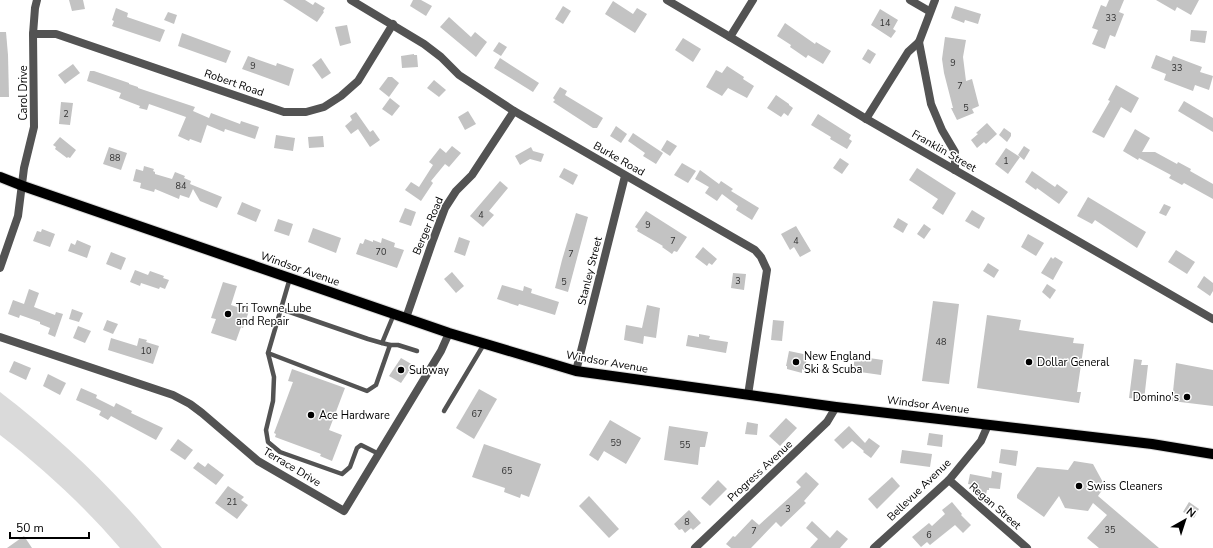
<svg xmlns="http://www.w3.org/2000/svg" width="1213" height="548" viewBox="0 0 1213 548" font-family="'Nunito Sans',sans-serif">
<rect width="100%" height="100%" fill="#fff"/>
<path fill="#dadada" d="M0,392C60,438 114,489 162,548H120C84,506 44,469 0,435Z"/>
<g fill="#c3c3c3">
<polygon points="69,0 83,0 85,9 72,11"/>
<polygon points="283,0 305,0 313,5 315,2 325,8 323,11 324,12 317,22"/>
<polygon points="413,0 421,0 432,6 426,16 410,6"/>
<polygon points="1109,0 1124,0 1119,12 1124,14 1115,37 1110,35 1105,49 1092,44 1098,30 1092,28 1101,5 1106,7"/>
<polygon points="1156,0 1199,0 1191,15 1177,7 1175,11"/>
<polygon points="613,1 633,14 637,8 647,14 635,33 605,14"/>
<polygon points="563,6 571,11 563,24 555,19"/>
<polygon points="955,6 981,14 978,24 965,20 964,23 951,18"/>
<polygon points="116,8 128,13 127,17 165,30 160,42 112,26 114,21 112,20"/>
<polygon points="880,9 898,20 893,29 896,31 891,38 871,25"/>
<polygon points="168,12 177,15 174,24 164,20"/>
<polygon points="449,17 471,37 475,32 487,42 476,57 440,27"/>
<polygon points="785,23 815,44 816,42 831,51 823,64 808,55 806,58 790,47 791,45 777,36"/>
<polygon points="347,25 351,43 340,46 335,27"/>
<polygon points="1191,30 1207,31 1205,43 1190,41"/>
<polygon points="0,32 6,32 8,55 9,97 0,97"/>
<polygon points="182,33 231,51 226,63 178,46"/>
<polygon points="945,37 966,40 963,57 966,81 972,79 979,106 972,109 974,113 957,120 951,108 953,108 944,73 942,59"/>
<polygon points="683,38 701,49 693,62 675,50"/>
<polygon points="499,42 507,47 501,56 493,51"/>
<polygon points="868,49 876,54 870,64 862,59"/>
<polygon points="414,54 414,55 417,55 418,67 402,68 401,56"/>
<polygon points="1156,55 1171,61 1173,56 1202,67 1200,72 1213,76 1209,90 1195,85 1193,91 1164,80 1166,74 1151,68"/>
<polygon points="248,56 276,66 277,63 294,69 289,86 242,69"/>
<polygon points="321,58 331,73 322,79 312,65"/>
<polygon points="500,58 539,83 533,92 494,68"/>
<polygon points="73,64 80,73 65,84 58,75"/>
<polygon points="727,66 744,77 743,79 754,86 747,98 728,88 722,96 706,87 716,70 722,73"/>
<polygon points="90,71 94,71 129,83 129,84 138,87 138,88 195,107 193,111 209,118 211,113 240,124 241,121 259,127 255,139 225,129 224,132 207,125 201,143 190,139 189,141 178,136 186,117 149,104 147,110 139,108 140,106 119,98 121,93 87,81"/>
<polygon points="388,77 392,77 399,83 389,97 379,89"/>
<polygon points="434,80 446,90 439,97 427,88"/>
<polygon points="1116,85 1139,98 1131,113 1121,107 1104,138 1092,132 1110,101 1108,100"/>
<polygon points="560,87 567,91 565,95 603,118 597,128 593,128 553,102 555,100 553,98"/>
<polygon points="776,95 789,104 789,105 793,108 788,116 784,113 781,117 767,108"/>
<polygon points="390,98 400,106 392,116 382,109"/>
<polygon points="1184,101 1213,118 1213,132 1178,111"/>
<polygon points="61,102 73,103 70,125 59,124"/>
<polygon points="468,111 476,124 465,130 458,117"/>
<polygon points="356,112 370,132 373,130 380,140 370,147 358,129 351,134 345,126 352,120 350,116"/>
<polygon points="818,114 851,135 849,139 852,141 847,149 830,139 831,137 811,125"/>
<polygon points="987,123 997,134 986,144 984,142 977,148 971,140 978,134 976,133"/>
<polygon points="616,126 627,134 621,143 610,136"/>
<polygon points="1004,128 1011,133 1011,136 1007,142 999,135"/>
<polygon points="1135,129 1150,138 1142,152 1155,152 1177,164 1178,162 1191,169 1190,171 1213,184 1213,199 1184,183 1182,185 1169,178 1171,175 1139,158 1138,160 1123,151"/>
<polygon points="633,133 663,153 656,164 643,156 645,153 628,141"/>
<polygon points="276,135 295,138 293,151 274,148"/>
<polygon points="323,136 324,147 309,148 308,137"/>
<polygon points="60,137 76,150 70,158 68,157 67,158 55,149 56,147 53,145"/>
<polygon points="667,140 677,146 670,156 661,150"/>
<polygon points="452,146 461,153 449,167 445,164 431,181 433,183 421,201 405,190 411,182 419,187 433,165 429,162 440,148 446,153"/>
<polygon points="1024,146 1030,150 1024,160 1018,155"/>
<polygon points="109,147 127,153 121,170 103,164"/>
<polygon points="531,147 533,151 544,154 541,162 530,159 520,165 515,156"/>
<polygon points="1006,148 1020,157 1008,174 995,164"/>
<polygon points="840,158 849,164 842,174 833,168"/>
<polygon points="682,163 696,171 688,183 674,175"/>
<polygon points="144,166 154,169 153,171 155,172 155,174 172,179 175,172 185,176 184,178 191,181 190,184 222,197 217,208 200,201 193,189 189,198 180,195 179,199 155,189 154,192 140,188 141,183 133,181 136,169 143,171"/>
<polygon points="564,168 578,175 573,185 559,177"/>
<polygon points="917,168 956,193 943,215 932,208 938,199 909,180"/>
<polygon points="700,170 719,184 721,181 733,189 731,191 759,208 752,220 736,210 738,206 722,194 717,201 705,193 709,187 695,179"/>
<polygon points="1032,171 1055,187 1057,184 1068,192 1059,204 1037,188 1036,190 1025,182"/>
<polygon points="500,181 508,188 489,211 494,215 483,227 470,216"/>
<polygon points="1088,197 1146,232 1137,248 1095,220 1092,224 1077,216"/>
<polygon points="242,202 261,210 256,222 237,214"/>
<polygon points="1164,204 1171,207 1166,216 1159,213"/>
<polygon points="405,208 416,212 411,226 399,222"/>
<polygon points="972,210 985,218 979,229 965,221"/>
<polygon points="646,211 687,237 677,252 674,251 672,254 662,247 663,246 637,231 638,229 635,227"/>
<polygon points="576,213 588,217 568,292 555,288 562,260"/>
<polygon points="898,218 908,224 903,233 893,227"/>
<polygon points="278,219 293,224 289,236 274,231"/>
<polygon points="924,224 931,229 924,239 917,234"/>
<polygon points="796,226 811,251 800,257 794,247 790,250 781,234"/>
<polygon points="313,228 341,238 336,253 308,242"/>
<polygon points="42,229 55,234 50,247 33,241 37,231 41,232"/>
<polygon points="1028,234 1044,243 1036,256 1021,247"/>
<polygon points="459,237 470,241 465,256 454,252"/>
<polygon points="382,238 395,243 394,247 404,250 397,268 356,254 360,243 363,244 365,239 373,242 373,240 381,243"/>
<polygon points="77,240 91,246 87,258 68,251 71,243 75,245"/>
<polygon points="703,247 717,259 712,265 709,263 707,266 695,257"/>
<polygon points="1176,250 1195,262 1187,274 1168,262"/>
<polygon points="111,252 126,258 121,270 106,264"/>
<polygon points="1051,257 1053,259 1055,257 1063,262 1053,280 1041,273"/>
<polygon points="988,263 999,270 994,278 983,271"/>
<polygon points="135,270 148,275 150,271 164,276 163,278 169,280 165,289 160,287 159,289 141,283 140,286 130,282"/>
<polygon points="452,272 464,286 456,293 444,279"/>
<polygon points="733,273 746,274 744,290 731,288"/>
<polygon points="1204,276 1213,283 1213,291 1210,296 1197,287"/>
<polygon points="223,282 237,286 231,305 249,311 243,328 241,327 236,341 211,333 216,319 211,318"/>
<polygon points="1047,284 1056,290 1050,299 1042,292"/>
<polygon points="502,285 523,291 524,286 532,289 531,293 559,302 555,315 519,304 518,306 497,299"/>
<polygon points="29,289 39,293 34,307 55,315 56,312 63,314 55,337 48,334 50,328 40,324 40,322 20,315 19,318 8,314 13,300 24,304"/>
<polygon points="933,301 959,304 949,384 922,381"/>
<polygon points="647,305 660,308 656,338 644,336 643,344 624,340 626,325 642,328"/>
<polygon points="72,309 83,313 79,322 69,319"/>
<polygon points="987,315 1021,320 1019,330 1074,338 1073,343 1084,344 1077,392 1081,392 1079,403 977,388"/>
<polygon points="107,320 118,324 113,334 103,330"/>
<polygon points="773,320 784,321 782,341 771,340"/>
<polygon points="78,326 91,331 85,343 73,338"/>
<polygon points="699,334 710,336 709,339 728,342 726,353 686,346 688,335 699,337"/>
<polygon points="111,338 137,346 139,338 147,340 146,342 159,346 153,364 108,350"/>
<polygon points="789,351 808,355 804,370 802,369 802,373 787,369 787,366 786,366"/>
<polygon points="855,356 883,360 881,375 853,371"/>
<polygon points="401,358 413,365 401,383 389,376"/>
<polygon points="1134,359 1142,360 1141,365 1148,365 1144,400 1129,398"/>
<polygon points="14,361 31,368 26,380 9,372"/>
<polygon points="1176,363 1213,370 1213,406 1172,401"/>
<polygon points="292,369 345,388 329,430 342,435 332,461 320,456 321,454 275,437 276,434 274,433 293,382 288,381"/>
<polygon points="48,374 66,383 60,395 43,386"/>
<polygon points="81,388 97,395 96,398 114,407 116,403 132,411 131,413 163,428 156,440 111,416 108,420 99,415 101,411 76,400"/>
<polygon points="479,389 497,399 474,439 456,428"/>
<polygon points="786,418 797,428 780,446 769,436"/>
<polygon points="610,420 641,438 626,464 604,451 598,461 589,455"/>
<polygon points="747,422 758,424 757,435 745,434"/>
<polygon points="669,426 708,432 705,447 700,447 698,465 664,460"/>
<polygon points="849,426 865,443 869,438 880,446 871,458 863,452 864,451 852,441 843,449 834,440"/>
<polygon points="929,433 943,435 942,447 927,445"/>
<polygon points="178,439 193,450 185,460 170,450"/>
<polygon points="484,444 541,464 529,497 521,494 520,498 504,492 505,488 472,477"/>
<polygon points="1001,449 1018,451 1016,466 999,463"/>
<polygon points="902,450 932,454 930,467 900,463"/>
<polygon points="1074,461 1093,464 1105,486 1098,496 1159,548 1099,548 1087,538 1107,515 1093,503 1088,511 1065,508 1059,496 1044,517 1017,498 1017,495 1037,467 1068,470"/>
<polygon points="198,462 205,467 208,463 224,475 216,485 193,468"/>
<polygon points="992,471 1002,473 1000,489 989,488 989,490 987,490 984,503 977,497 979,488 973,487 974,485 968,484 970,474 991,478"/>
<polygon points="806,472 819,484 804,501 806,503 781,527 776,522 751,548 731,548 726,544 733,536 735,537 752,519 759,525 801,487 796,482"/>
<polygon points="892,477 900,486 877,509 868,499"/>
<polygon points="718,480 727,489 710,506 701,498"/>
<polygon points="228,486 244,497 241,500 248,505 237,519 215,503"/>
<polygon points="589,496 619,529 609,538 579,506"/>
<polygon points="952,502 962,514 961,515 971,525 963,533 955,525 930,545 927,542 921,547 912,537 929,523 932,526 945,514 942,510"/>
<polygon points="1189,502 1199,509 1194,518 1183,512"/>
<polygon points="689,510 701,523 693,530 691,528 685,533 682,529 679,530 674,524"/>
<polygon points="812,521 830,538 837,530 848,539 840,548 810,548 818,539 806,528"/>
<polygon points="24,536 32,548 7,548"/>
</g>
<g fill="none" stroke-linecap="round" stroke-linejoin="round">
<defs>
<polyline id="primary" points="0,177 23,186 449,333 576,371 836,407 1152,444 1213,454"/>
</defs>
<use href="#primary" stroke="#dbdbdb" stroke-width="12"/>
<g stroke="#535353" stroke-width="4.5">
<polyline points="290,278 268,353 274,377 273,401 266,430 268,442 280,452 342,474 350,467 357,448 361,445 379,454"/>
<polyline points="281,309 368,339 382,343 394,314"/>
<polyline points="390,345 398,345 417,351"/>
<polyline points="268,353 367,391 376,385 390,345 382,343"/>
<polyline points="444,411 484,344"/>
</g>
<g stroke="#535353" stroke-width="8">
<polyline points="351,0 424,44 441,57 459,75 514,111 755,250 761,257 767,270 748,395"/>
<polyline points="667,0 730,37 863,117 1213,319"/>
<polyline points="910,0 929,11"/>
<polyline points="935,0 919,42 931,104 942,130 955,152 955,170"/>
<polyline points="33,34 56,34 284,112 306,112 324,107 341,96 358,81 393,24"/>
<polyline points="730,37 753,0"/>
<polyline points="866,119 908,52 919,42"/>
<polyline points="0,268 18,216 24,168 34,127 33,34 35,8 37,0"/>
<polyline points="406,318 433,240 445,208 456,191 472,175 514,111"/>
<polyline points="0,337 173,395 190,404 202,413 258,461 344,511 441,351 449,333"/>
<polyline points="576,371 625,176"/>
<polyline points="949,480 1027,548"/>
<polyline points="695,548 827,422 836,407"/>
<polyline points="874,548 949,480 981,441 988,425"/>
</g>
<use href="#primary" stroke="#000" stroke-width="10"/>
</g>
<g fill="#000" stroke="#fff" stroke-width="1.5">
<circle cx="228" cy="314" r="4"/>
<circle cx="796" cy="362" r="4"/>
<circle cx="1029" cy="362" r="4"/>
<circle cx="401" cy="370" r="4"/>
<circle cx="1187" cy="397" r="4"/>
<circle cx="311" cy="415" r="4"/>
<circle cx="1079" cy="486" r="4"/>
</g>
<g text-anchor="middle" dominant-baseline="central" stroke-width="3" stroke-linejoin="round" paint-order="stroke">
<g font-size="9" fill="#313131">
<text x="1111" y="18">33</text>
<text x="885" y="23">14</text>
<text x="953" y="63">9</text>
<text x="253" y="66">9</text>
<text x="1177" y="68">33</text>
<text x="960" y="86">7</text>
<text x="966" y="108">5</text>
<text x="66" y="114">2</text>
<text x="115" y="158">88</text>
<text x="1006" y="161">1</text>
<text x="181" y="186">84</text>
<text x="481" y="215">4</text>
<text x="648" y="225">9</text>
<text x="673" y="241">7</text>
<text x="796" y="241">4</text>
<text x="381" y="252">70</text>
<text x="571" y="254">7</text>
<text x="738" y="281">3</text>
<text x="564" y="282">5</text>
<text x="941" y="342">48</text>
<text x="146" y="351">10</text>
<text x="477" y="414">67</text>
<text x="616" y="443">59</text>
<text x="685" y="445">55</text>
<text x="507" y="471">65</text>
<text x="232" y="502">21</text>
<text x="788" y="509">3</text>
<text x="687" y="522">8</text>
<text x="1110" y="530">35</text>
<text x="754" y="531">7</text>
<text x="929" y="535">6</text>
</g>
<g font-size="11" fill="#000" stroke="#fff">
<text transform="translate(234 83) rotate(19)">Robert Road</text>
<text transform="translate(23 93) rotate(-90)">Carol Drive</text>
<text transform="translate(944 151) rotate(30)">Franklin Street</text>
<text transform="translate(619 159) rotate(30)">Burke Road</text>
<text transform="translate(428 226) rotate(-67)">Berger Road</text>
<text transform="translate(300 269) rotate(19)">Windsor Avenue</text>
<text transform="translate(590 271) rotate(-76)">Stanley Street</text>
<text transform="translate(607 362) rotate(10)">Windsor Avenue</text>
<text transform="translate(928 405) rotate(7)">Windsor Avenue</text>
<text transform="translate(292 467) rotate(31)">Terrace Drive</text>
<text transform="translate(760 471) rotate(-43)">Progress Avenue</text>
<text transform="translate(919 490) rotate(-44)">Bellevue Avenue</text>
<text transform="translate(995 506) rotate(41)">Regan Street</text>
</g>
<g font-size="11" fill="#000" stroke="#fff" text-anchor="start">
<text x="236" y="308">Tri Towne Lube<tspan x="236" dy="13">and Repair</tspan></text>
<text x="804" y="356">New England<tspan x="804" dy="13">Ski &amp; Scuba</tspan></text>
<text x="1037" y="362">Dollar General</text>
<text x="409" y="370">Subway</text>
<text x="1179" y="397" text-anchor="end">Domino's</text>
<text x="319" y="415">Ace Hardware</text>
<text x="1087" y="486">Swiss Cleaners</text>
</g>
</g>
<g transform="translate(1185 520) rotate(39)" stroke="#ffffff" stroke-width="3" paint-order="stroke">
<path d="M0-3L7 15L0 10L-7 15Z" fill="#000000"/>
<text y="-6" font-size="11" font-weight="bold" text-anchor="middle" fill="#000000">N</text>
</g>
<path d="M10 532v6h79v-6" fill="none" stroke="#000000" stroke-width="2"/>
<text x="16" y="532" font-size="12" fill="#000000" stroke="#ffffff" stroke-width="3" paint-order="stroke">50 m</text>
</svg>
